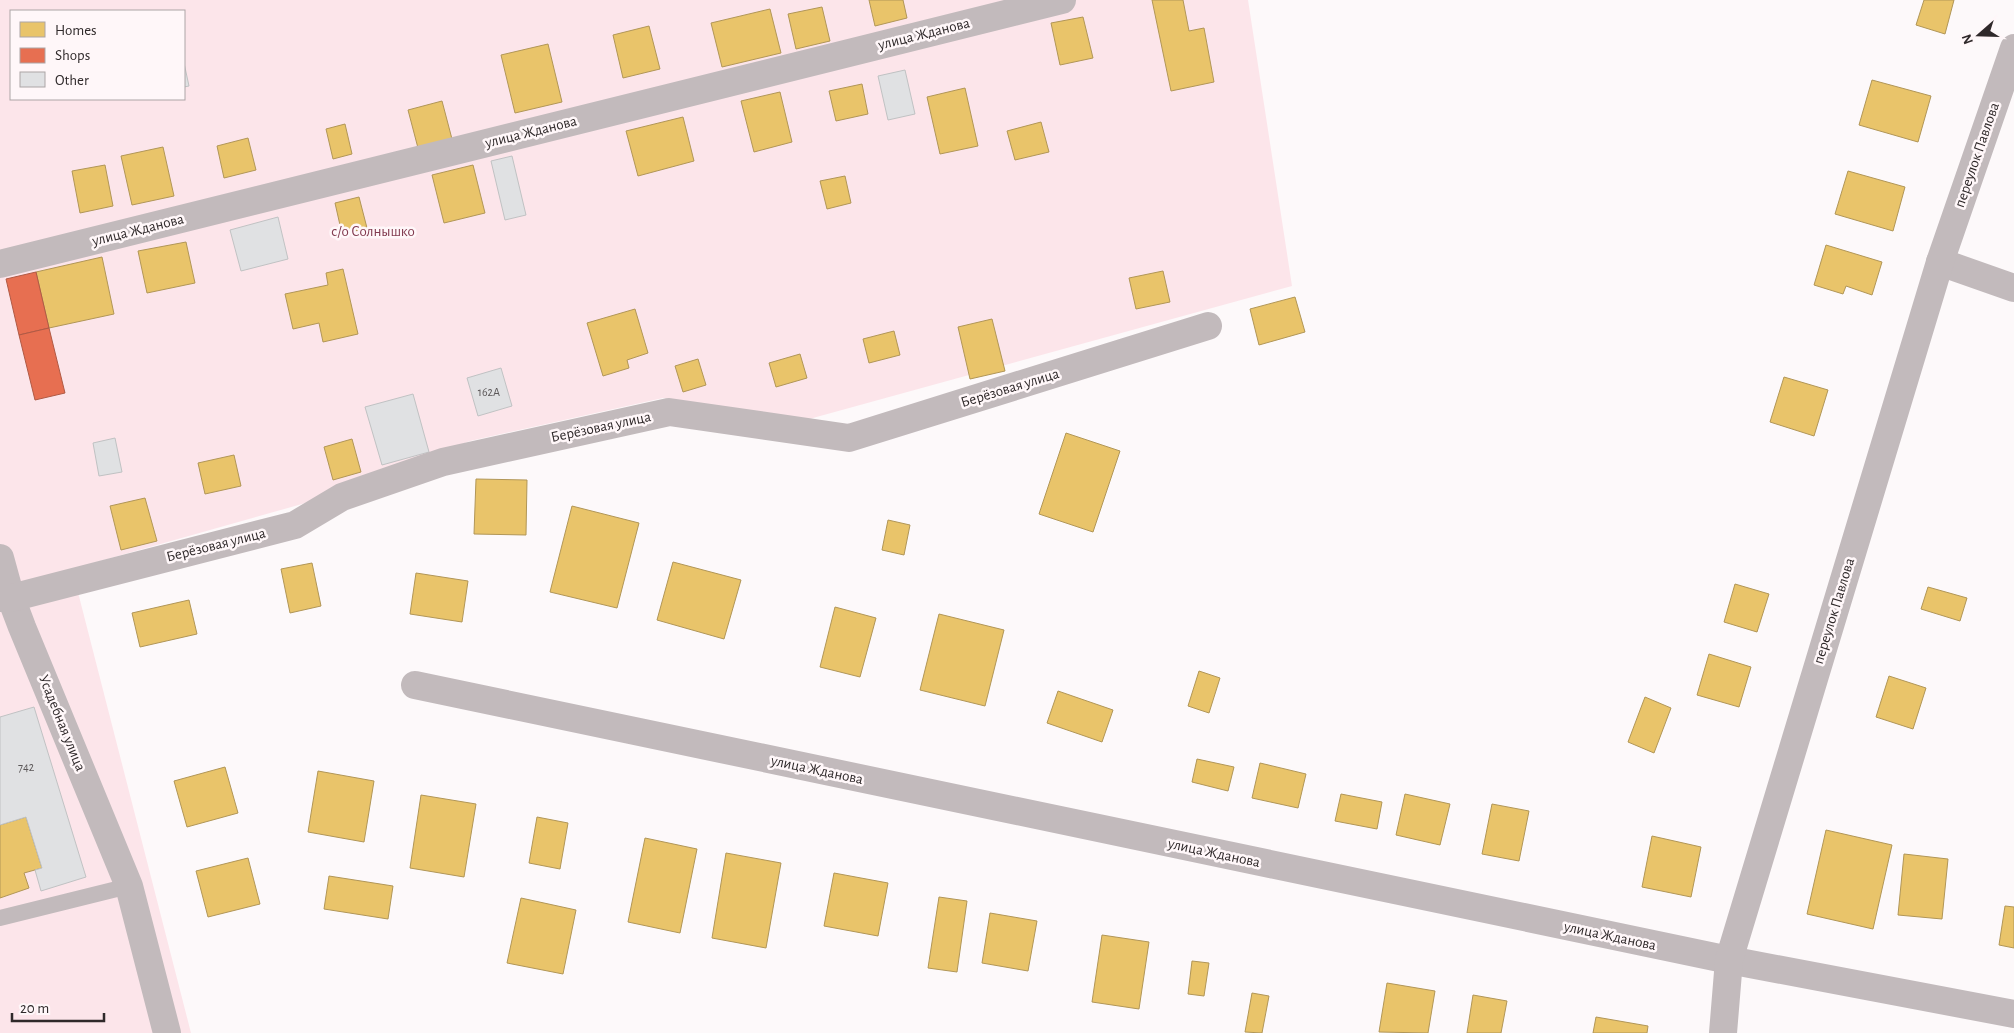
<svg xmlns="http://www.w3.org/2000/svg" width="2014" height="1033" viewBox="0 0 2014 1033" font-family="'Alegreya Sans',sans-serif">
<rect width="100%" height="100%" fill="#fdf9fa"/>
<path fill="#fce5ea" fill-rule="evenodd" d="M0,0H1248L1292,286L802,421L663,398L470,441L302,504L72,569L191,1033H0ZM11,11H184V99H11Z"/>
<g fill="#e9c46a" stroke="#b19657">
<polygon points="869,0 903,0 907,18 875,26"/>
<polygon points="1152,0 1183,0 1189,31 1204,28 1214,82 1171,91"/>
<polygon points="1924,0 1954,0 1945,34 1916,25"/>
<polygon points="822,7 830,41 796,49 788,14"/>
<polygon points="770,9 781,53 722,67 711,23"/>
<polygon points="1083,17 1093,58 1060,65 1051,23"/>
<polygon points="649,26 660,69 623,78 613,35"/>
<polygon points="548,44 562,102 515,113 501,55"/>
<polygon points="1872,80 1931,96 1918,142 1859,125"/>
<polygon points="862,84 868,114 836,121 829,91"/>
<polygon points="965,88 978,146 940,154 927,97"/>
<polygon points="780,92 792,142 754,152 741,101"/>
<polygon points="442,101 452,139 418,148 408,110"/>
<polygon points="683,117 694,161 638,176 626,131"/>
<polygon points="1041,122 1049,152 1015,160 1007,131"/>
<polygon points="345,124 352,154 333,159 326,129"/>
<polygon points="248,138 256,170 224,178 217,146"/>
<polygon points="163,147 174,196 132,205 121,156"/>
<polygon points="105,165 113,206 80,213 72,171"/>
<polygon points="473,165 485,213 444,223 432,175"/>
<polygon points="1848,171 1905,187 1893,231 1835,214"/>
<polygon points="845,176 851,203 827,209 820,181"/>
<polygon points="359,197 367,228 342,234 335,203"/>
<polygon points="186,242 195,283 147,293 138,251"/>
<polygon points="1826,245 1882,262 1872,295 1846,286 1843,294 1814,285"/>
<polygon points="102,257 114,314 49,328 36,272"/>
<polygon points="343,269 358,334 323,342 319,323 293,329 285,294 328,285 326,273"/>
<polygon points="1163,271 1170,302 1136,309 1129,278"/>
<polygon points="1295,297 1305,332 1259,345 1250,309"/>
<polygon points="635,309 648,353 627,360 629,368 603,376 587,323"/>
<polygon points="992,319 1005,371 970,379 958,327"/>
<polygon points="894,331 900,355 869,363 863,339"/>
<polygon points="800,354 807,378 776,387 769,363"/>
<polygon points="698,359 706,385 683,392 675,366"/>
<polygon points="1784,377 1828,390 1814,436 1770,422"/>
<polygon points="1066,433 1120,451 1093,532 1039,514"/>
<polygon points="352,439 361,472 333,480 324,447"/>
<polygon points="234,455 241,486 205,494 198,463"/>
<polygon points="476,479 527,480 526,535 474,534"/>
<polygon points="145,498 157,541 121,550 110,506"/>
<polygon points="572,506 639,523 617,608 550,592"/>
<polygon points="888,520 910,525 904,555 882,550"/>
<polygon points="673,562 741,580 724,639 657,620"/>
<polygon points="312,563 321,606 290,613 281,569"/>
<polygon points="416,573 468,581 462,622 410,614"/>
<polygon points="1735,584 1769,594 1757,632 1724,622"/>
<polygon points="1928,587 1967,598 1960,621 1921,609"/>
<polygon points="189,600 197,634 140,647 132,613"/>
<polygon points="835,607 876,618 860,677 820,667"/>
<polygon points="939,614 1004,630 985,706 920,690"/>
<polygon points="1709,654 1751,667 1739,707 1697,695"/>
<polygon points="1199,671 1220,678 1209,713 1188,706"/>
<polygon points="1889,676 1926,688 1913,729 1876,717"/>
<polygon points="1058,691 1113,710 1102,742 1047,723"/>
<polygon points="1645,697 1671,708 1654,753 1628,742"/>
<polygon points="1197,759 1234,767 1228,791 1192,782"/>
<polygon points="1260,763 1306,774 1298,808 1252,798"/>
<polygon points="225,767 238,813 187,827 174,781"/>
<polygon points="318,771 374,781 364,842 308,832"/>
<polygon points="1341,794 1382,802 1377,829 1335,821"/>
<polygon points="1405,794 1450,804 1440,845 1396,835"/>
<polygon points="421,795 476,804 464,877 410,868"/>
<polygon points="1492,804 1529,811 1519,861 1482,854"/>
<polygon points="26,817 42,868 24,873 29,888 0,898 0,825"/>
<polygon points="537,817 568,823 560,869 529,863"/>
<polygon points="1826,830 1892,845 1873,929 1807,914"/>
<polygon points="1652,836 1701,847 1691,897 1642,887"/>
<polygon points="645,838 697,849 680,933 628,922"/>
<polygon points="726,853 781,863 766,948 712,938"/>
<polygon points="1904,854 1948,859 1942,919 1898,915"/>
<polygon points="248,858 260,904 208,917 196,871"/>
<polygon points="834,873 888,883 878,936 824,926"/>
<polygon points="329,876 393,886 388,919 324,909"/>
<polygon points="939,897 967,901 957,972 928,968"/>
<polygon points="521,898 576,910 563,974 507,963"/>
<polygon points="2005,906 2014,907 2014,948 1999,945"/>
<polygon points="990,913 1037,921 1028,971 982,963"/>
<polygon points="1102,935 1149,942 1139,1009 1092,1002"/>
<polygon points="1192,961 1209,963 1204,996 1188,994"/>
<polygon points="1387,983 1435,991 1428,1033 1379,1032"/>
<polygon points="1252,993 1269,996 1262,1033 1245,1032"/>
<polygon points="1473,995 1507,1001 1501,1033 1467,1033"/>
<polygon points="1596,1017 1648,1026 1647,1033 1593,1033"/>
</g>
<g fill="#e76f51" stroke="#b05a45">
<polygon points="36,272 49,328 19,335 6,279"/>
<polygon points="49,328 65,393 35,400 19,335"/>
</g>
<g fill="#e0e1e3" stroke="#c0c2c3">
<polygon points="184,63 189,86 184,87"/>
<polygon points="905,70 915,114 888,120 878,76"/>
<polygon points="512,156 526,215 505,220 491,161"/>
<polygon points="278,217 288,259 241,271 230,230"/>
<polygon points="501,368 512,406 478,416 467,378"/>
<polygon points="413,394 429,452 382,465 365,407"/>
<polygon points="115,438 122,472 99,476 93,443"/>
<polygon points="34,707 86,877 41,891 35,870 42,868 26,817 0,825 0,717"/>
</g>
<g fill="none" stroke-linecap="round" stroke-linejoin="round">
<polyline stroke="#c2babc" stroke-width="16" points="0,918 129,886"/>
<g stroke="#c2babc" stroke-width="28">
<polyline points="1940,262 2014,288"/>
<polyline points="0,264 1062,0"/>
<polyline points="0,558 11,598 22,627 129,886 167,1033"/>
<polyline points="0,598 11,598 295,525 342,497 443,462 669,412 849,438 1208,326"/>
<polyline points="415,685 1729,960 2014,1014"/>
<polyline points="1723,1033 1729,960 1940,262 2014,48"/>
</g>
</g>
<g text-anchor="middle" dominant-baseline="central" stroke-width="5" stroke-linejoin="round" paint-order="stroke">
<g font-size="12" fill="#5b5758">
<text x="489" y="392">162А</text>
<text x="26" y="767">742</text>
</g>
<g font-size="15" fill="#2f292a" stroke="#fff7f9">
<text transform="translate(924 34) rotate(-14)">улица Жданова</text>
<text transform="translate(531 132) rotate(-14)">улица Жданова</text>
<text transform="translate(1977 155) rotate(-71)">переулок Павлова</text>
<text transform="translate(138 230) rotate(-14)">улица Жданова</text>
<text transform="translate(1010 388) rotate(-17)">Берёзовая улица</text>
<text transform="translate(601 427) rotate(-12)">Берёзовая улица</text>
<text transform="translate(216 545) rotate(-14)">Берёзовая улица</text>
<text transform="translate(1834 611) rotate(-73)">переулок Павлова</text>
<text transform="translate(62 723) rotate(68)">Усадебная улица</text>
<text transform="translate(817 770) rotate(12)">улица Жданова</text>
<text transform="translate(1214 853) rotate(12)">улица Жданова</text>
<text transform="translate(1610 936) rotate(12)">улица Жданова</text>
</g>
<g font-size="15" fill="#823b50" stroke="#fff7f9">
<text x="373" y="231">с/о Солнышко</text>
</g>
</g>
<rect x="10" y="10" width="175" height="90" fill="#fff7f9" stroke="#aca5a6"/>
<rect x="20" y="22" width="25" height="15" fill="#e9c46a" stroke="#aca5a6"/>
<text x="55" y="35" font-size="15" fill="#2f292a">Homes</text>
<rect x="20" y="48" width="25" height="15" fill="#e76f51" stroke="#aca5a6"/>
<text x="55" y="60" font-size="15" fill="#2f292a">Shops</text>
<rect x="20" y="72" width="25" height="15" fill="#e0e1e3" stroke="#aca5a6"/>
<text x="55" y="85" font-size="15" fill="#2f292a">Other</text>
<g transform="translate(1979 35) rotate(250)" stroke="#fff7f9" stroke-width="4" paint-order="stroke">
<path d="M0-4L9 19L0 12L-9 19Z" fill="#2f292a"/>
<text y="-8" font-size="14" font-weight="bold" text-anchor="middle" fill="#2f292a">N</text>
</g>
<path d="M12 1013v8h92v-8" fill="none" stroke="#2f292a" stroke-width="2.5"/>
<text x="20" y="1013" font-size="15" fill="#2f292a" stroke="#fff7f9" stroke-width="4" paint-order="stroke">20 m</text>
</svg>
